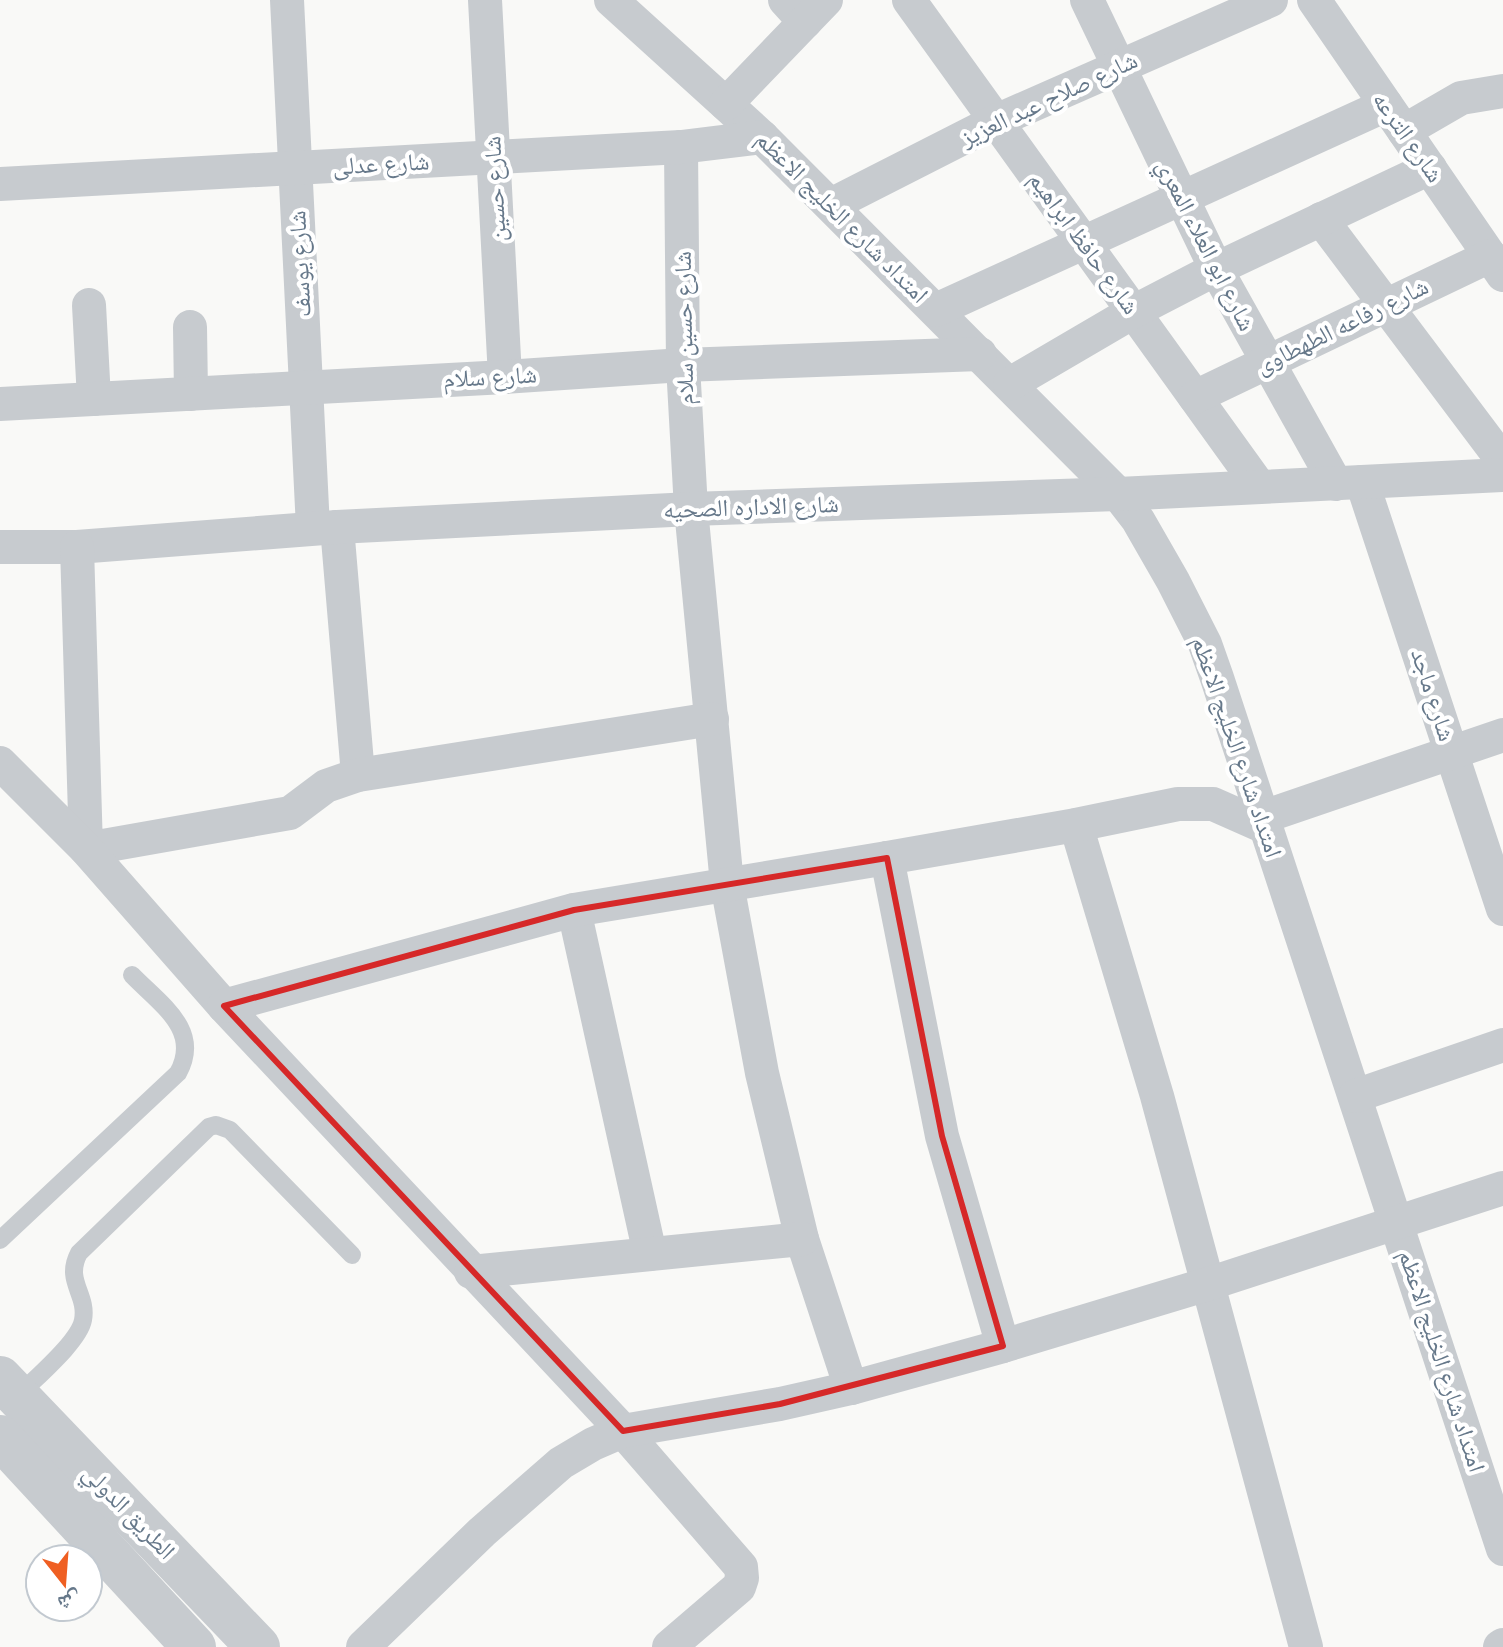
<svg xmlns="http://www.w3.org/2000/svg" width="1503" height="1647" viewBox="0 0 1503 1647" font-family="'Nunito Sans','Noto Naskh Arabic',sans-serif">
<rect width="100%" height="100%" fill="#f9f9f7"/>
<g fill="none" stroke-linecap="round" stroke-linejoin="round">
<g stroke="#c7cbcf" stroke-width="18">
<path d="M0,1240L178,1073C202,1030 160,1004 132,975"/>
<path d="M18,1396C34,1379 79,1342 83,1320C88,1294 64,1281 79,1253L209,1127L216,1125L230,1130L352,1255"/>
</g>
<g stroke="#c7cbcf" stroke-width="34">
<polyline points="287,0 313,528"/>
<polyline points="485,0 505,377"/>
<polyline points="611,0 762,137 1118,494 1138,520 1173,581 1205,644 1217,678 1503,1549"/>
<polyline points="785,0 805,22"/>
<polyline points="909,0 1259,486"/>
<polyline points="1087,0 1216,269 1336,484"/>
<polyline points="1314,0 1503,275"/>
<polyline points="726,104 826,0"/>
<polyline points="1404,131 1461,98 1503,91"/>
<polyline points="681,147 683,365 691,509 727,884 762,1073 802,1239 851,1388"/>
<polyline points="0,184 681,147 762,137"/>
<polyline points="831,205 996,121 1271,0"/>
<polyline points="1321,219 1503,461"/>
<polyline points="89,305 94,399"/>
<polyline points="936,310 1386,105"/>
<polyline points="190,327 191,394"/>
<polyline points="1010,384 1133,312 1216,269 1430,168"/>
<polyline points="1195,397 1490,256"/>
<polyline points="0,404 505,377 683,365 980,354"/>
<polyline points="1362,482 1503,909"/>
<polyline points="337,527 358,775"/>
<polyline points="0,547 77,547 337,527 691,509 1118,494 1503,475"/>
<polyline points="77,547 86,849 290,813 326,786 358,775 712,719"/>
<polyline points="0,763 86,849 224,1006 623,1431 741,1567 742,1578 739,1587 669,1647"/>
<polyline points="1263,817 1503,735"/>
<polyline points="1076,825 1157,1096 1306,1647"/>
<polyline points="887,858 942,1136 1003,1346"/>
<polyline points="574,910 650,1254"/>
<polyline points="224,1006 574,910 887,858 1076,825 1178,804 1213,804 1265,827"/>
<polyline points="1355,1096 1503,1045"/>
<polyline points="471,1272 802,1239"/>
<polyline points="363,1647 482,1532 561,1463 593,1444 623,1431 780,1404 851,1388 1003,1346 1208,1284 1503,1188"/>
<polyline points="1500,1647 1503,1645"/>
</g>
<g stroke="#c7cbcf" stroke-width="44">
<polyline points="0,1378 258,1647"/>
<polyline points="0,1437 194,1647"/>
</g>
</g>
<path fill="none" stroke="#d62828" stroke-width="6" stroke-linejoin="round" d="M887,858L942,1136L1003,1346L780,1404L623,1431L224,1006L574,910Z"/>
<g text-anchor="middle" dominant-baseline="central" stroke-width="8" stroke-linejoin="round" paint-order="stroke">
<g font-size="24" fill="#66788a" stroke="#fff">
<text transform="translate(1049 99) rotate(-25)">شارع صلاح عبد العزيز</text>
<text transform="translate(1408 137) rotate(55)">شارع الترعه</text>
<text transform="translate(381 164) rotate(-3)">شارع عدلى</text>
<text transform="translate(495 189) rotate(-93)">شارع حسين</text>
<text transform="translate(842 217) rotate(45)">امتداد شارع الخليج الاعظم</text>
<text transform="translate(1084 243) rotate(54)">شارع حافظ ابراهيم</text>
<text transform="translate(1206 245) rotate(63)">شارع ابو العلاء المعري</text>
<text transform="translate(300 264) rotate(-93)">شارع يوسف</text>
<text transform="translate(1342 326) rotate(-26)">شارع رفاعه الطهطاوى</text>
<text transform="translate(684 328) rotate(-91)">شارع حسين سلام</text>
<text transform="translate(490 377) rotate(-3)">شارع سلام</text>
<text transform="translate(751 507) rotate(-2)">شارع الاداره الصحيه</text>
<text transform="translate(1433 695) rotate(72)">شارع ماجد</text>
<text transform="translate(1237 747) rotate(71)">امتداد شارع الخليج الاعظم</text>
<text transform="translate(1442 1361) rotate(72)">امتداد شارع الخليج الاعظم</text>
<text transform="translate(129 1512) rotate(46)">الطريق الدولي</text>
</g>
</g>
<g transform="translate(64 1583) rotate(163)"><circle r="38" fill="#ffffff" stroke="#c2c9d0" stroke-width="2"/>
<path d="M0-6L14 30L0 20L-14 30Z" fill="#ef5f22"/>
<text y="-12" font-size="22" font-weight="bold" text-anchor="middle" fill="#66788a">ش</text>
</g>
</svg>
